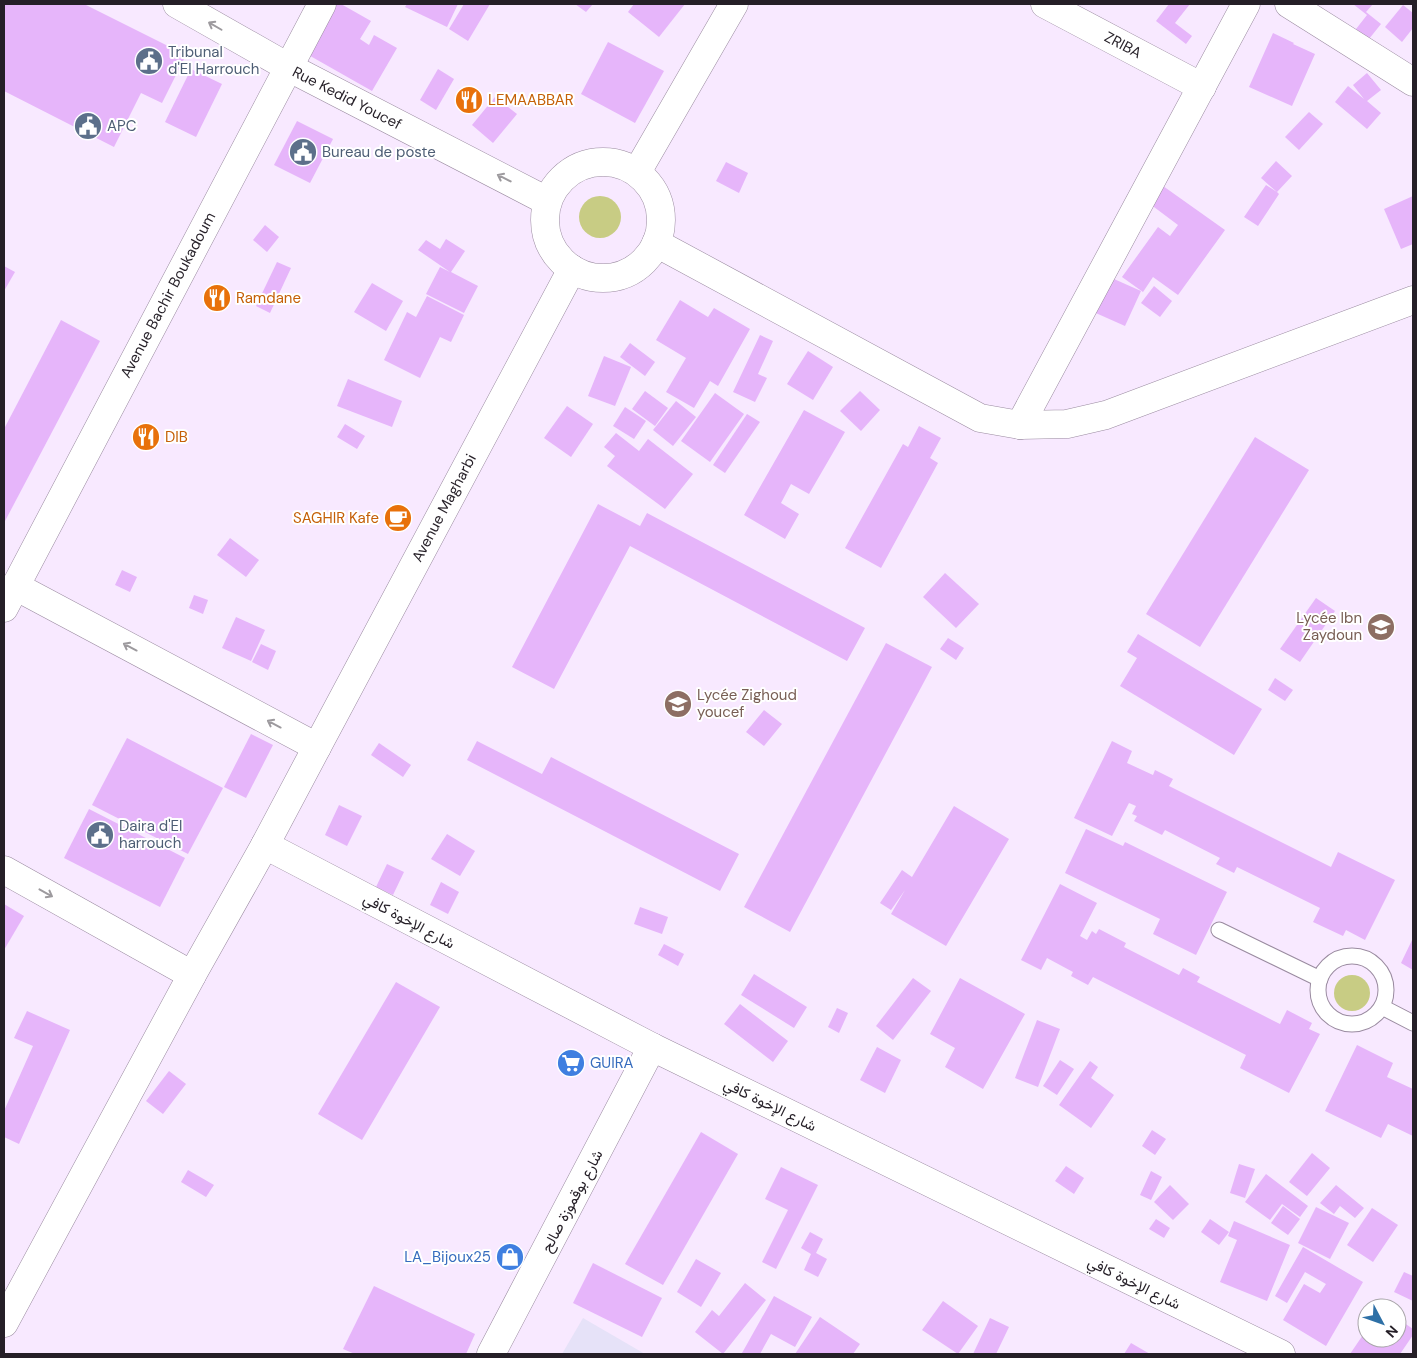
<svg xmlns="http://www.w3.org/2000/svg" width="1417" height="1358" viewBox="0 0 1417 1358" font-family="'DM Sans',Vazirmatn,sans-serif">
<rect width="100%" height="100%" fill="#f8e9ff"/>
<polygon fill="#e6e2f8" points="583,1318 645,1354 562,1354"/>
<g fill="#c8cc84">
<circle cx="600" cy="217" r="21"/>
<circle cx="1352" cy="993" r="18"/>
</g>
<g fill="#e6b5fa">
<polygon points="4,4 84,4 186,55 162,103 141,93 114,147 4,91"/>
<polygon points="334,4 341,4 371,21 360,39 369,45 374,35 397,48 372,91 305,53"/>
<polygon points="407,4 458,4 447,27 405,7"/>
<polygon points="464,4 490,4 468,41 449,29"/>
<polygon points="575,4 593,4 586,12"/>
<polygon points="634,4 685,4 659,37 628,12"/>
<polygon points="1169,4 1190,4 1175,23 1192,36 1186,44 1156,21"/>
<polygon points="1353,4 1373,4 1366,12 1381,24 1369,39 1356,29 1367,15"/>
<polygon points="1403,5 1413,13 1413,28 1402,42 1385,27"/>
<polygon points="1273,33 1294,43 1293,44 1315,54 1292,106 1249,87"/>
<polygon points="608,42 664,71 635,123 581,94"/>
<polygon points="191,69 222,84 196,137 165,122"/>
<polygon points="438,69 454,79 436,110 420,100"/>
<polygon points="1367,73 1381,90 1367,101 1381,113 1367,129 1335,102 1348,86 1364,99 1353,85"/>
<polygon points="495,97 517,114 493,143 472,125"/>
<polygon points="1309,112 1323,124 1299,150 1285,137"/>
<polygon points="297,121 333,139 310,183 274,165"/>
<polygon points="1276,161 1292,176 1277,192 1279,194 1258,226 1244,217 1266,185 1277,192 1261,178"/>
<polygon points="726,162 748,173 739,193 716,181"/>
<polygon points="1163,186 1225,230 1178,295 1153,277 1143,292 1122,277 1158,227 1170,236 1178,225 1150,204"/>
<polygon points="1413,196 1413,244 1401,249 1384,209"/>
<polygon points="265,225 279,237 267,252 253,240"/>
<polygon points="446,239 465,251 451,272 478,286 464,313 426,294 440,267 450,272 418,250 426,240 440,249"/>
<polygon points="277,262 291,268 270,313 256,306"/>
<polygon points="4,266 15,272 4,291"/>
<polygon points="1105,275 1141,291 1125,326 1089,310"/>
<polygon points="372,283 403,301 386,331 354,312"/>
<polygon points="1154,286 1172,301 1160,317 1141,303"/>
<polygon points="427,296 464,315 451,342 440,337 420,378 384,360 407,312 416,317"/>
<polygon points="680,300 708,317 714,308 750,329 718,386 710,381 694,408 666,392 686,358 656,340"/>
<polygon points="61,320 100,341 4,523 4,429"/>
<polygon points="760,335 773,341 758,374 767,378 755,402 733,392"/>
<polygon points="630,343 655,362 645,376 620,357"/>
<polygon points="808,351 833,367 813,400 787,384"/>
<polygon points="604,356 631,367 615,406 588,396"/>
<polygon points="348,379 402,401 392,427 337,406"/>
<polygon points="645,391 668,408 655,426 632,409"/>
<polygon points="860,391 880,410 861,431 840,411"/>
<polygon points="715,393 744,414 710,462 681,441"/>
<polygon points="676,401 696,417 673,446 653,430"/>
<polygon points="567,406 593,424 571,457 544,438"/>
<polygon points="625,407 646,421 634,439 613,426"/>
<polygon points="804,410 845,432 809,494 791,484 781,503 799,514 785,539 744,515"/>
<polygon points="747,414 760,422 725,473 713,465"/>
<polygon points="345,424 365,436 357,449 337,437"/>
<polygon points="919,426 941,438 930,458 938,463 881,568 845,548 903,444 908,447"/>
<polygon points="616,433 639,451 648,439 693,474 665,509 607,466 615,456 604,447"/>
<polygon points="1255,437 1309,470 1200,647 1146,614"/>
<polygon points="598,504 640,526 647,513 865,628 847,661 630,546 554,689 512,667"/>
<polygon points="230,538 259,560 246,577 217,555"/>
<polygon points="122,570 137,577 130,592 115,585"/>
<polygon points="945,573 979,604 956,628 923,597"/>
<polygon points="194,595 208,600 203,614 189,608"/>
<polygon points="1316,598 1335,611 1300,662 1280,649"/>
<polygon points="236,617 265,630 251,661 222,648"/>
<polygon points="1138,634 1262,709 1234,755 1120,686 1137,658 1127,652"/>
<polygon points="948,638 964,648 956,660 940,649"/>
<polygon points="886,643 932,667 790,932 744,907"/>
<polygon points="261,644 276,651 268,670 252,662"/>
<polygon points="1275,678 1293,690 1285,701 1268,690"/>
<polygon points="764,710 782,724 764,746 746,732"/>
<polygon points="251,734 273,745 246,798 224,787"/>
<polygon points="127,738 223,788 188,854 92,805"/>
<polygon points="477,741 542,774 551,757 739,854 720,891 467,760"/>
<polygon points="1112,741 1132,751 1127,763 1153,775 1155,770 1173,779 1169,786 1331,867 1338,852 1395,880 1365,940 1346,930 1343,936 1313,922 1320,908 1237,867 1234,873 1216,864 1220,858 1165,830 1162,835 1134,821 1137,816 1132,814 1136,806 1129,803 1112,836 1074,818"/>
<polygon points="379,743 411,765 403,777 371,755"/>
<polygon points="339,805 362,816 347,846 325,835"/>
<polygon points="954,806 1009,839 946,946 891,914 905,890 891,910 880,903 902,870 912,877"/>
<polygon points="89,809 185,858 160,907 64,858"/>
<polygon points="1086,829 1123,846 1125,842 1227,892 1196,955 1153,934 1160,919 1065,873"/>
<polygon points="447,834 475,851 460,876 431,859"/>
<polygon points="387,864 404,872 393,895 376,887"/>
<polygon points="441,882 459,892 448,914 430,905"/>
<polygon points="1060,884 1097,903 1080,936 1087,940 1092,931 1096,934 1099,929 1126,943 1124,947 1179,975 1183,968 1200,977 1197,982 1280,1024 1287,1010 1312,1023 1309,1029 1320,1034 1289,1093 1240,1068 1246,1055 1093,977 1088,985 1071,976 1073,972 1047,958 1041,970 1021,960"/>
<polygon points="4,904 24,916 4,950"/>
<polygon points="640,907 668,917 662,934 634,924"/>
<polygon points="1413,938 1413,970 1401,963"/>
<polygon points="664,944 684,954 678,966 658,955"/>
<polygon points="754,974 807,1007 794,1028 741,995"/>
<polygon points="913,978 931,991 893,1040 876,1026"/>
<polygon points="960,978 1025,1014 983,1089 945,1067 955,1048 930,1034"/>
<polygon points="396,982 440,1007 362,1140 318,1114"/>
<polygon points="740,1004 788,1041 773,1062 724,1024"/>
<polygon points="837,1008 848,1013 839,1033 828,1027"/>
<polygon points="27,1011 70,1030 19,1144 4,1137 4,1111 33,1046 14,1038"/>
<polygon points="1037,1020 1060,1029 1038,1087 1015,1078"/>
<polygon points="1357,1045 1393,1063 1387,1077 1413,1089 1413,1136 1388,1124 1381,1138 1325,1111"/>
<polygon points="877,1047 901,1060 885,1093 860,1080"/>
<polygon points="1060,1060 1074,1069 1057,1095 1043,1086"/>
<polygon points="1090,1061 1098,1067 1091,1078 1114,1095 1091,1128 1059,1105"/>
<polygon points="169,1071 186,1084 163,1114 146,1101"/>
<polygon points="1152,1130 1166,1139 1155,1155 1142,1146"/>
<polygon points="701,1132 738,1154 663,1285 625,1264"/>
<polygon points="1312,1153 1330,1168 1307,1196 1289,1182"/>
<polygon points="1239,1164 1255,1169 1245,1198 1230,1193"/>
<polygon points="1066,1166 1084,1178 1074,1194 1055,1181"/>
<polygon points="781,1167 818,1185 776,1269 762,1262 788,1210 765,1199"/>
<polygon points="188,1170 214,1185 206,1197 181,1182"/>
<polygon points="1151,1171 1162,1177 1151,1200 1140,1195"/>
<polygon points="1266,1174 1308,1206 1300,1217 1282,1204 1270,1220 1245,1202"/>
<polygon points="1170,1185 1189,1204 1173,1220 1154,1202"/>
<polygon points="1336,1185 1364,1208 1355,1218 1340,1206 1334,1214 1320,1203"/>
<polygon points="1283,1206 1300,1219 1288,1235 1271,1223"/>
<polygon points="1316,1207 1349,1223 1330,1259 1298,1243"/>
<polygon points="1372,1208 1398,1225 1373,1262 1347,1245"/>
<polygon points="1156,1219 1170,1228 1164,1238 1149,1229"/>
<polygon points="1210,1219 1229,1232 1219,1245 1201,1232"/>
<polygon points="1234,1221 1290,1245 1267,1301 1220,1282 1237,1240 1228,1236"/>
<polygon points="810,1232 823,1239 816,1253 827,1259 818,1277 804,1270 811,1254 801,1248"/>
<polygon points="1303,1247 1363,1282 1326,1346 1283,1320 1304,1284 1320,1293 1326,1284 1305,1272 1287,1303 1275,1296"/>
<polygon points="696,1259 721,1273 701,1307 677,1292"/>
<polygon points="593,1263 662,1298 642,1337 573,1303"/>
<polygon points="1404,1272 1413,1276 1413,1301 1394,1292"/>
<polygon points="745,1283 766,1300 723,1354 695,1332 712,1310 719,1316"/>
<polygon points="374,1286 475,1334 466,1354 355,1354 343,1349"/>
<polygon points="774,1296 812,1317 795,1347 771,1334 760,1354 743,1354 742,1353"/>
<polygon points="943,1301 978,1326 958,1354 922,1330"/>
<polygon points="820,1317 860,1344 853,1354 795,1354"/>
<polygon points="990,1318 1009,1327 996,1354 973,1354"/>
<polygon points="1397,1318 1413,1329 1413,1335 1400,1354 1350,1354 1367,1329 1367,1338 1397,1338"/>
<polygon points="1131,1343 1150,1354 1124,1354"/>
</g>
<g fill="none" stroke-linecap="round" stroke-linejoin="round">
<defs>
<g id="lane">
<polyline points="1219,930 1320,979"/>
<circle cx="1352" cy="990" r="34"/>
<polyline points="1382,1007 1413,1023"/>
</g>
<g id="street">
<polyline points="177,4 288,67 547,201"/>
<polyline points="1045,4 1202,87"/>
<polyline points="1289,4 1413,82"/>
<circle cx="603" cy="220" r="58"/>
<polyline points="637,172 734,4"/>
<polyline points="656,243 980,418 1020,425 1067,424 1106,415 1413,300"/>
<polyline points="1020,425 1246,4"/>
<polyline points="317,747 572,269"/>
<polyline points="4,1323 192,975"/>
<polyline points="491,1354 652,1047"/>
</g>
<g id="secondary">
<polyline points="4,608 322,4"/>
<polyline points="265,845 652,1047 1281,1354"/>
<polyline points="4,870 192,975 265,845 317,747 15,586"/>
</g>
</defs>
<use href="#lane" stroke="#9a8ba0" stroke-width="17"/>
<use href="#street" stroke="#9a8ba0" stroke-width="29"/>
<use href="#secondary" stroke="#9a8ba0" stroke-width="29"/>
<use href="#lane" stroke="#fff" stroke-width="15"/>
<use href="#street" stroke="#fff" stroke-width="28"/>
<use href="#secondary" stroke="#fff" stroke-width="28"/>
</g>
<defs><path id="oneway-shaft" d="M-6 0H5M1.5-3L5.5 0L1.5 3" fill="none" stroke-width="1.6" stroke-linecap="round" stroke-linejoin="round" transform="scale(1.25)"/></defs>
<g stroke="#9d9a9e">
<use href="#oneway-shaft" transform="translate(215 26) rotate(-150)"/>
<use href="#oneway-shaft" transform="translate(504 178) rotate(-153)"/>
<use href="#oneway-shaft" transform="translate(130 647) rotate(-152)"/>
<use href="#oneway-shaft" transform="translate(274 724) rotate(-152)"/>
<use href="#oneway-shaft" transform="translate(46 893) rotate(29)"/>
</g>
<defs>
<symbol id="civic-disc" viewBox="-11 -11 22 22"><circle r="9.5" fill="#5c6f8a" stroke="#fff"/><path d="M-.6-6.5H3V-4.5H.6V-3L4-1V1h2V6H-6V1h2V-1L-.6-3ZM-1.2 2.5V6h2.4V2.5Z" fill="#fff"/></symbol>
<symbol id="restaurant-disc" viewBox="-11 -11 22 22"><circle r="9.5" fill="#e8710a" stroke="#fff"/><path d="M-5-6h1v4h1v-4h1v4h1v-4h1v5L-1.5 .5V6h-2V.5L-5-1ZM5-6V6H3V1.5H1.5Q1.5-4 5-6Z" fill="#fff"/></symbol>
<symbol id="cafe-disc" viewBox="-11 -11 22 22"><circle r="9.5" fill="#e8710a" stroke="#fff"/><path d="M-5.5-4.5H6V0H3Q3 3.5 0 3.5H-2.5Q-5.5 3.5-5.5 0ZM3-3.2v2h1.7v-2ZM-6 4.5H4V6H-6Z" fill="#fff"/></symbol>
<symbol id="school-disc" viewBox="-11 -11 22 22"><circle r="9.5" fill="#8d6e63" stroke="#fff"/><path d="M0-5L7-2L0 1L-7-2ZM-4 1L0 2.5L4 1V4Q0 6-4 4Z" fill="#fff"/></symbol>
<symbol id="supermarket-disc" viewBox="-11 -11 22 22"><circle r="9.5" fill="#3f7fe0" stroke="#fff"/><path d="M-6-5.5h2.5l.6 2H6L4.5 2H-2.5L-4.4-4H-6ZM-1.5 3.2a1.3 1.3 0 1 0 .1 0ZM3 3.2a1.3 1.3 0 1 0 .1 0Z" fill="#fff"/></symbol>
<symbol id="shop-disc" viewBox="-11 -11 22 22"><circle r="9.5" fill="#3f7fe0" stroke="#fff"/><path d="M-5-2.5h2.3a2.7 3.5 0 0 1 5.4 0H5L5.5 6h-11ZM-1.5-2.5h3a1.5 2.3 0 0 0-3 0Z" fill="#fff"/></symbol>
</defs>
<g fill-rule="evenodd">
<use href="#civic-disc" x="133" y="45" width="32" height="32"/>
<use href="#restaurant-disc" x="453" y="84" width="32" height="32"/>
<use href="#civic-disc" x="72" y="110" width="32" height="32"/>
<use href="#civic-disc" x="287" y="136" width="32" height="32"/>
<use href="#restaurant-disc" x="201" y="282" width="32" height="32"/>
<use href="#restaurant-disc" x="130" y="421" width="32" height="32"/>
<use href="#cafe-disc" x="382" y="502" width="32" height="32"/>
<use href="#school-disc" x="1365" y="611" width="32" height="32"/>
<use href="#school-disc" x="662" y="688" width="32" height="32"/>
<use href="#civic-disc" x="84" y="819" width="32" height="32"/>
<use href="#supermarket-disc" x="555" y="1047" width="32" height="32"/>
<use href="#shop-disc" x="494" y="1241" width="32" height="32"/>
</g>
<g text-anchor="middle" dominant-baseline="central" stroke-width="4" stroke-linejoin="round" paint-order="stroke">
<g font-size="15" fill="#251f27" stroke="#fff">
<text transform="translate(1123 45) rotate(28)">ZRIBA</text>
<text transform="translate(347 98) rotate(27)">Rue Kedid Youcef</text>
<text transform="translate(168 295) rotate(-62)">Avenue Bachir Boukadoum</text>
<text transform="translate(444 508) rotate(-62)">Avenue Magharbi</text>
<text transform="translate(409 921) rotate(28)">شارع الإخوة كافي</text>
<text transform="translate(770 1105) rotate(26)">شارع الإخوة كافي</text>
<text transform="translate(572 1201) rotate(-62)">شارع بوقموزة صالح</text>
<text transform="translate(1134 1283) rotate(26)">شارع الإخوة كافي</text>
</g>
<g font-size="15" fill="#4e5e75" stroke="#fff" text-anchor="start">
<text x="168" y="52">Tribunal<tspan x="168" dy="17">d'El Harrouch</tspan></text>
<text x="107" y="126">APC</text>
<text x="322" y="152">Bureau de poste</text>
<text x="119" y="826">Daira d'El<tspan x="119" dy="17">harrouch</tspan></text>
</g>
<g font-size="15" fill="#c56008" stroke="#fff" text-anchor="start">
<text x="488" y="100">LEMAABBAR</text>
<text x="236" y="298">Ramdane</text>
<text x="165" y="437">DIB</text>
<text x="379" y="518" text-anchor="end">SAGHIR Kafe</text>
</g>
<g font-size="15" fill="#785e54" stroke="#fff" text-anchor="end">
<text x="1362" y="618">Lycée Ibn<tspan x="1362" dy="17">Zaydoun</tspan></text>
<text x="697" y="695" text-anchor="start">Lycée Zighoud<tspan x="697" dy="17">youcef</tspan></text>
</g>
<g font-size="15" fill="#366cbe" stroke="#fff" text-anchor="start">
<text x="590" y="1063">GUIRA</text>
<text x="491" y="1257" text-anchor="end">LA_Bijoux25</text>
</g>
</g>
<rect width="1417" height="1358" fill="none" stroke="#251f27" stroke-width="10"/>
<g transform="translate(1382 1323) rotate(131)"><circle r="24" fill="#ffffff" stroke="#a8a5a9"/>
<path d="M0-4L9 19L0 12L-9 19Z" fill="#2e70a6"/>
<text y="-8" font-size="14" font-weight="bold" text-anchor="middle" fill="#251f27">N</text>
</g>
</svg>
